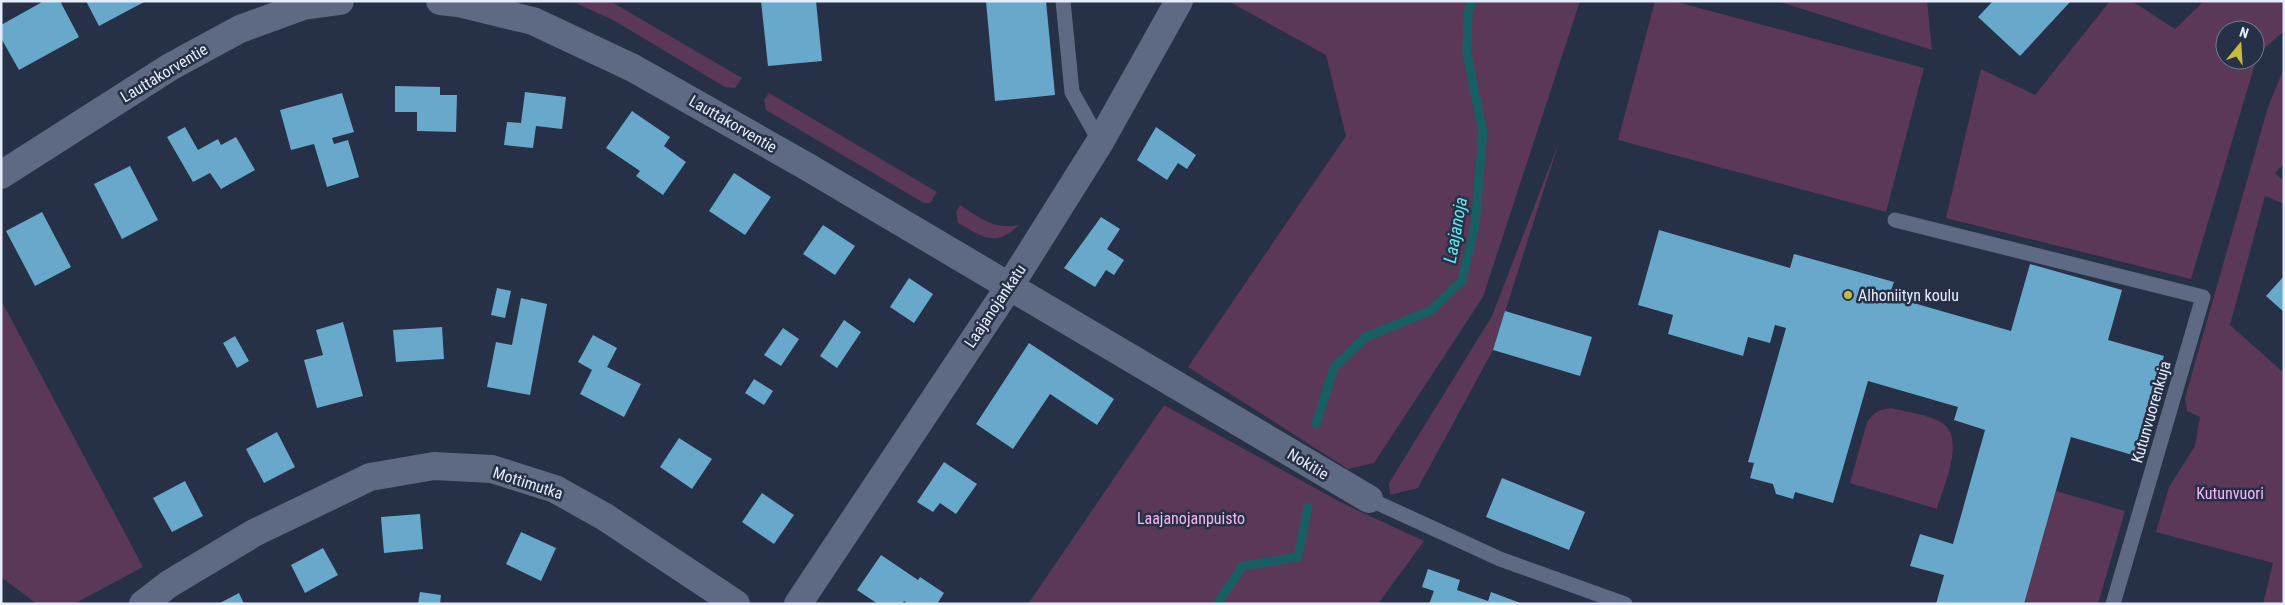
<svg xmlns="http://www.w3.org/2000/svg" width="2285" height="605" viewBox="0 0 2285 605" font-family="'Roboto Condensed',sans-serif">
<rect width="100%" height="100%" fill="#263046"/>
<g fill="#5b3758" fill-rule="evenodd">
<polygon points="571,1 610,1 742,78 735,88 725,87 613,20"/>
<polygon points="1228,1 1580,1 1483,297 1374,463 1348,469 1188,367 1346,136 1326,55"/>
<polygon points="1655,1 1673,1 1924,68 1886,212 1618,140"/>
<polygon points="1777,1 1927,1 1932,50"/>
<path d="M2110,1H2132L2175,29L2204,1H2284V31L2258,54L2191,279L1946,218L1981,69L2035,95ZM2225,30H2255V60H2225Z"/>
<polygon points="2284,68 2284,164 2275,173 2284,181 2284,204 2265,196 2230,325 2284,373 2284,604 2263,604 2273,563 2156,532 2169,487 2195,446 2200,417 2187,411 2185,398 2268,107"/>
<polygon points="769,93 937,192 930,203 924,203 766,110 764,100"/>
<polygon points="1559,142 1493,350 1418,488 1390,495 1389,483 1492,316"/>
<path d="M960,205C980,218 994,230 1019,225C995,248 983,237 958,223L956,212Z"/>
<polygon points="1,300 143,567 74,604 37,604 1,577"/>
<polygon points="1164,405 1346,505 1424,541 1378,604 1028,604"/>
<path d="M1892,408C1906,412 1929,415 1941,422C1967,437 1943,488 1937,509L1850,483L1867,422C1874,412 1880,409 1892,408Z"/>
<polygon points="2056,491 2125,511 2098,604 2024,604"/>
</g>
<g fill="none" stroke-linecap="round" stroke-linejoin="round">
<g stroke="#185f63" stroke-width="9">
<polyline points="1316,424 1334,368 1366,337 1430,311 1462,281 1475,226 1483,132 1467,54 1468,13 1472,1"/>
<polyline points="1217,604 1243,566 1298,557 1308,507"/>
</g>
</g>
<g fill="#67a8cb">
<polygon points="44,1 60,1 79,37 19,70 1,38 1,25"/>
<polygon points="86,1 146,1 99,26"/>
<polygon points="761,1 816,1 822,61 768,66"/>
<polygon points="986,1 1046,1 1055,95 995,101"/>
<polygon points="1993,1 2071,1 2020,56 1978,17"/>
<polygon points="395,86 440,87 440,95 457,95 456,132 417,131 417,112 395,112"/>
<polygon points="525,92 566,97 562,129 536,126 533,148 504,145 507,122 521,123"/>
<polygon points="342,93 354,132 332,138 334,144 348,140 359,177 327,187 314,144 291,150 280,110"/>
<polygon points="632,111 670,137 664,146 686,162 663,195 636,176 640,171 606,148"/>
<polygon points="185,127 198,150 218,139 221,145 236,137 255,170 221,189 210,173 193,182 167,137"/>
<polygon points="1156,127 1196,155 1187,169 1178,163 1167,180 1137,160"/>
<polygon points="130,166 158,220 122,239 94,184"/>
<polygon points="734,173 771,197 745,235 709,211"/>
<polygon points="42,212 71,267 35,286 6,231"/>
<polygon points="1101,217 1120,229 1107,249 1124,260 1114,275 1106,270 1095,287 1064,268"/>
<polygon points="823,225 855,246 835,275 803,254"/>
<polygon points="1659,230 1790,268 1794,254 1894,282 1889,296 2011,331 2030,264 2122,290 2108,340 2164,356 2136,456 2071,437 2024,604 1936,604 1944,575 1910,566 1920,534 1953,544 1985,430 1954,420 1958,407 1868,381 1833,503 1795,492 1793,499 1776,494 1773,484 1750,478 1754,463 1748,462 1786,328 1775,325 1770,343 1748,337 1743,356 1668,334 1673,315 1638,305"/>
<polygon points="2284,276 2284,312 2266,296"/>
<polygon points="909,278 933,294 914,323 890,307"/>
<polygon points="497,288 511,291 505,318 491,315"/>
<polygon points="521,298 547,304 530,395 487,387 496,342 512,345"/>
<polygon points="1505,311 1592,337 1580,376 1493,350"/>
<polygon points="844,320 861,332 837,368 820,356"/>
<polygon points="343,322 363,396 317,408 304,360 323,355 316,330"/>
<polygon points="442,327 444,359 396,362 393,330"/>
<polygon points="783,328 799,339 781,366 764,355"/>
<polygon points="593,335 617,348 607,367 641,384 624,417 580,394 592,370 578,362"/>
<polygon points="235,336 249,361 237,368 223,343"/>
<polygon points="1029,343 1114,399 1097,425 1050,394 1013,449 976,424"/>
<polygon points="754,379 773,391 764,405 745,393"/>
<polygon points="277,432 295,467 264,483 246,449"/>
<polygon points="679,438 712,459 692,489 660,467"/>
<polygon points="944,462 977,484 956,514 940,503 933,512 917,502"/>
<polygon points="1502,478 1585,512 1569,550 1486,517"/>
<polygon points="185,481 203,516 172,532 153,498"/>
<polygon points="762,493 794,515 774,544 742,522"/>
<polygon points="420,514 423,549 384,553 381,517"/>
<polygon points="521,532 556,548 541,581 506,564"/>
<polygon points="323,548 338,575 305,593 291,565"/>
<polygon points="881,555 918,580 920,577 944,593 937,604 908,604 904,601 902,604 878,604 857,590"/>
<polygon points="1428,569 1460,580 1457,590 1488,601 1491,592 1523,604 1429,604 1434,591 1422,587"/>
<polygon points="420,592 441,595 440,604 418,604"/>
<polygon points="239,593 244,604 218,604"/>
</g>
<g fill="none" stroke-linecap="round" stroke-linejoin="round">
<g stroke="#5e6a83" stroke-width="15">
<polyline points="1063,1 1072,92 1100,142"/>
<polyline points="1895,220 2203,297 2113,604"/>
<polyline points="1369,499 1500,559 1625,604"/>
</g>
<g stroke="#5e6a83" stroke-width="28">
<polyline points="440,1 458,3 533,21 633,68 806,166 1369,499"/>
<polyline points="1,175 170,67 240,29 303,6 340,1"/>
<polyline points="143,604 169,584 254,533 370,477 434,466 492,469 555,489 605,517 736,604"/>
</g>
<polyline stroke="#5e6a83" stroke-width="28" points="798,604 1009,287 1100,142 1179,1"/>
</g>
<circle fill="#c8bb3b" stroke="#263046" stroke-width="2" cx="1848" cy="295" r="5"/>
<g text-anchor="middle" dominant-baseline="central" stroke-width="5" stroke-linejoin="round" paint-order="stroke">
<g font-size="16" fill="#e5ecfb" stroke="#263046">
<text transform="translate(164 73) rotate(-31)">Lauttakorventie</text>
<text transform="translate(733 124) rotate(30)">Lauttakorventie</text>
<text transform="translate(995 306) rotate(-56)">Laajanojankatu</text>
<text transform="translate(2151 412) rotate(-74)">Kutunvuorenkuja</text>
<text transform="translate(1308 464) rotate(31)">Nokitie</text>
<text transform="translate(528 483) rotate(18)">Mottimutka</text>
</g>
<g font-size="16" fill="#e5ecfb" stroke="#263046" text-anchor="start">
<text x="1858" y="295">Alhoniityn koulu</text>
</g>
<g font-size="16" fill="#fbb5f3" stroke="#263046">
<text x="2230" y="493">Kutunvuori</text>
<text x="1191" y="518">Laajanojanpuisto</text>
</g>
<g font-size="18" font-style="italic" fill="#64e6ed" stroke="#263046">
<text transform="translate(1455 230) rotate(-80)">Laajanoja</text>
</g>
</g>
<rect width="2285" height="605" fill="none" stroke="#e5ecfb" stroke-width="5"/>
<g transform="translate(2240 45) rotate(18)"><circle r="24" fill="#263046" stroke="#727b8e"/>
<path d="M0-4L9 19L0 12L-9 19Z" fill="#c8bb3b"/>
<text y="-8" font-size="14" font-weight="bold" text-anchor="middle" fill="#e5ecfb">N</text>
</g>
</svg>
